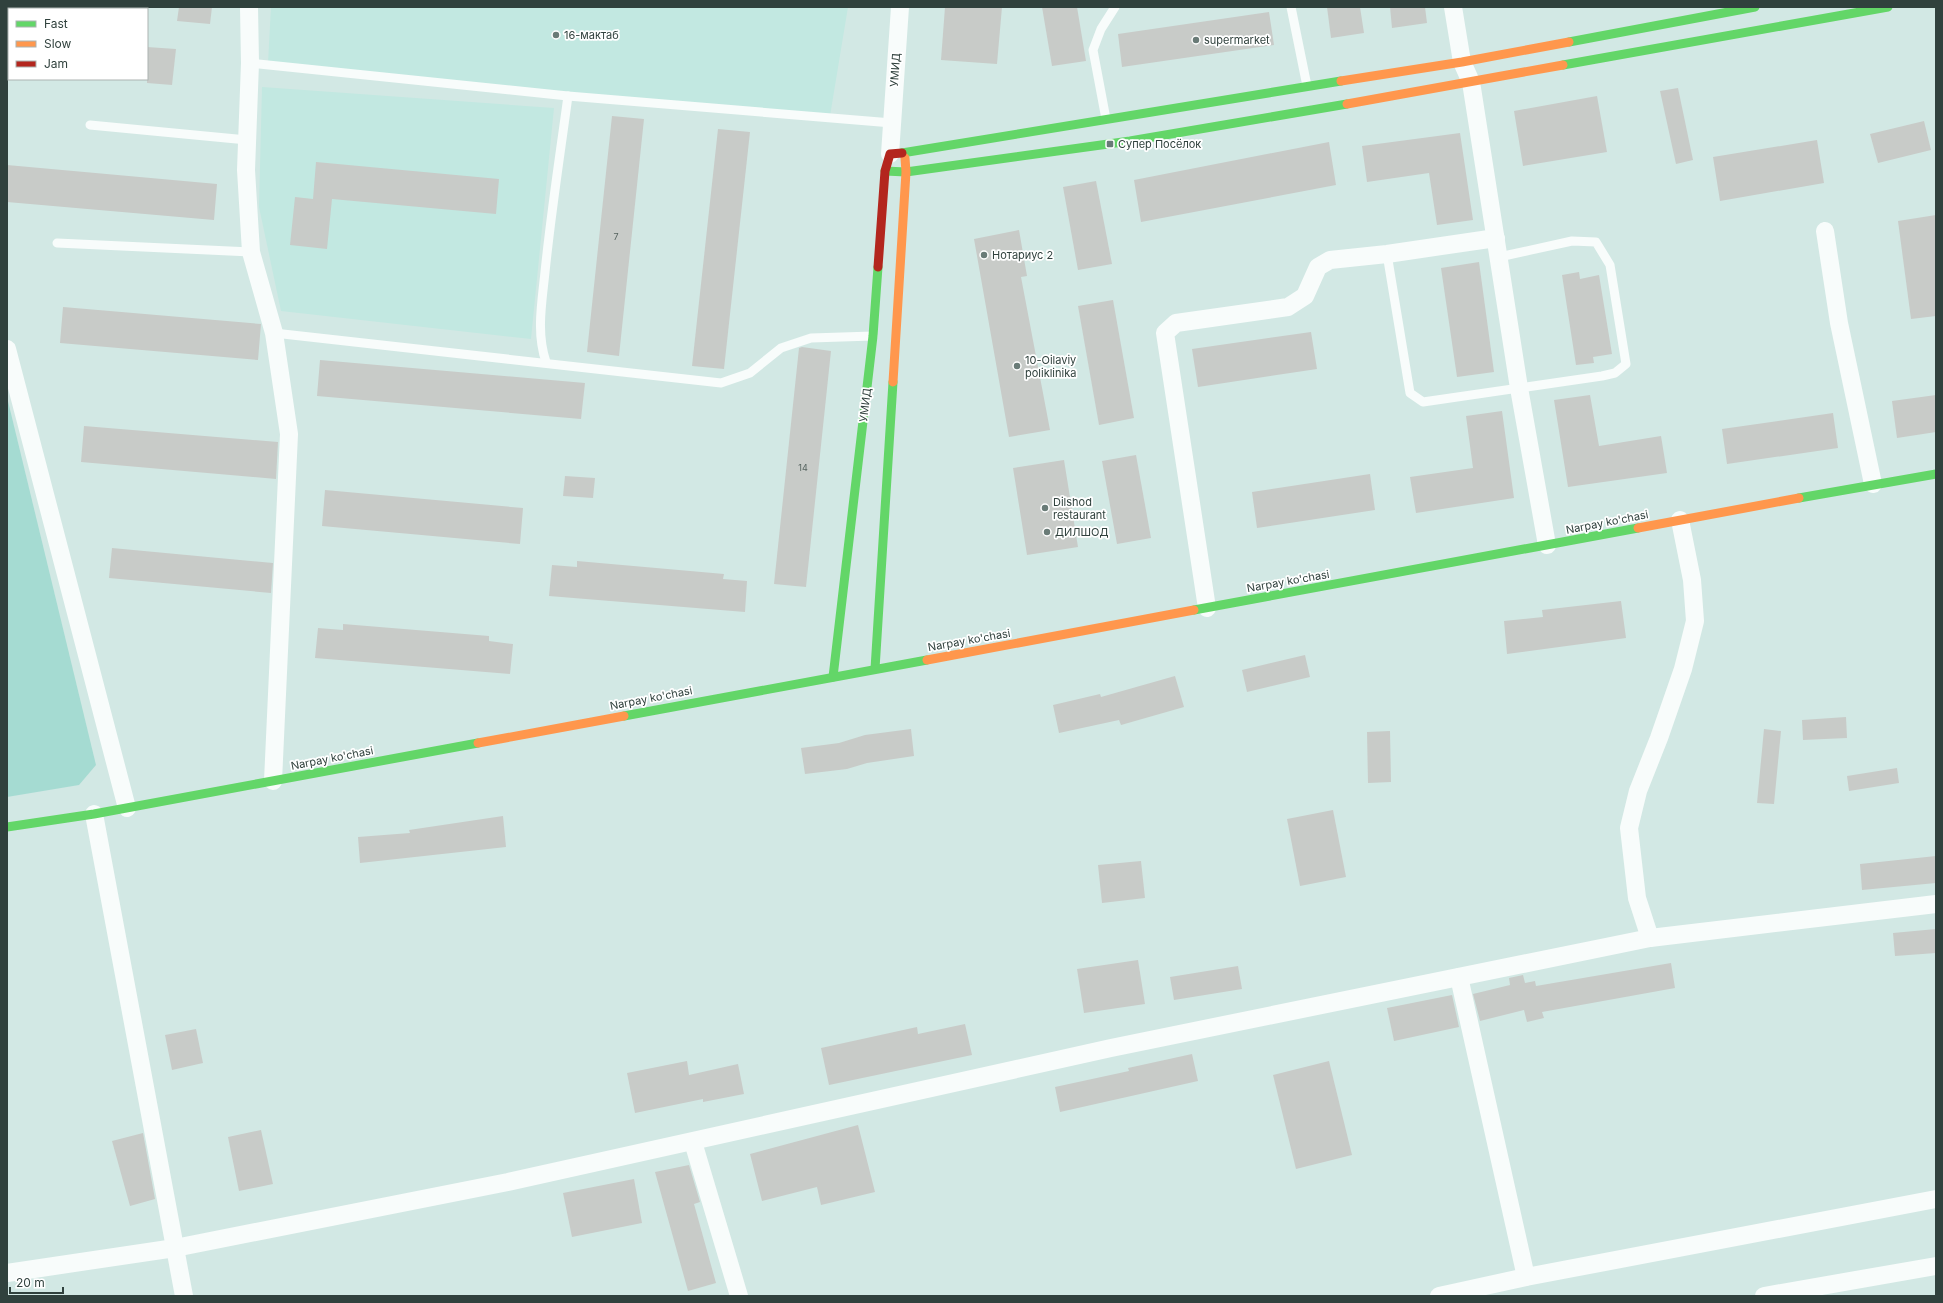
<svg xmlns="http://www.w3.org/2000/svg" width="1943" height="1303" viewBox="0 0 1943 1303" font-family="Inter,sans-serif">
<rect width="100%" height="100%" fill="#d2e8e4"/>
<g fill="#c2e8e1">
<polygon points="271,7 848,7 830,116 563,92 268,63"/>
<polygon points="262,87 554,108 531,339 281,311 259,207"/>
</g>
<polygon fill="#a5dbd2" points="7,397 96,765 79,785 7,797"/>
<g fill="#c8cbc8">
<polygon points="179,7 212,7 210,24 177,21"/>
<polygon points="945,7 1002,7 997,64 941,60"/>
<polygon points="1042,7 1077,7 1086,61 1052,66"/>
<polygon points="1327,7 1360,7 1364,33 1331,38"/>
<polygon points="1390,7 1425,7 1427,23 1392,28"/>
<polygon points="1269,12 1274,45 1122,67 1118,34"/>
<polygon points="147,47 176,49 172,85 147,83"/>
<polygon points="1678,88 1693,160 1676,164 1660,91"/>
<polygon points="1597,96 1607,152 1523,166 1514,111"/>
<polygon points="612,116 644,119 619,356 587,352"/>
<polygon points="1924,121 1931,150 1878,163 1870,134"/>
<polygon points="718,129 750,132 724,369 692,366"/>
<polygon points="1460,133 1473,220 1437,225 1429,173 1367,182 1362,146"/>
<polygon points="1817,140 1824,183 1720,201 1713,157"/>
<polygon points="1329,142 1336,185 1141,222 1134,180"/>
<polygon points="316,162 499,179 496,214 332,199 327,249 290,245 295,197 313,199"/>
<polygon points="7,165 217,184 214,220 7,202"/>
<polygon points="1096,181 1112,264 1078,270 1063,187"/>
<polygon points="1936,215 1936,316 1911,319 1898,221"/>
<polygon points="1019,230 1027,276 1021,277 1050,430 1009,437 974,239"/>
<polygon points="1479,262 1494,372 1457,377 1441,268"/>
<polygon points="1579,272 1580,279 1599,275 1612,354 1593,357 1594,363 1576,365 1562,275"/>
<polygon points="1113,300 1134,418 1099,425 1078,306"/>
<polygon points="63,307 261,324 258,360 60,343"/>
<polygon points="1311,332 1317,369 1198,387 1192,349"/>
<polygon points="802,347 831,351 806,587 774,584 799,348"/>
<polygon points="320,360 585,383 581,419 317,396"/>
<polygon points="1590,395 1599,446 1661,436 1667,473 1568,487 1554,400"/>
<polygon points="1936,395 1936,432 1897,438 1892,401"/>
<polygon points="1502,411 1514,498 1416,513 1410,477 1473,468 1466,416"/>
<polygon points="1833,413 1838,448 1727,464 1722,429"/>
<polygon points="84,426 278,442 276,479 81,462"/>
<polygon points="1136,455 1151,538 1117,544 1102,461"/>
<polygon points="1064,460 1078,547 1027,555 1013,468"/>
<polygon points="1370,474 1375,510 1257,528 1252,492"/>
<polygon points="565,476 595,478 593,498 563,496"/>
<polygon points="325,490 523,508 520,544 322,526"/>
<polygon points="112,548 273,563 271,593 109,578"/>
<polygon points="577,561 724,574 723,579 747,581 745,612 549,596 552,565 577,567"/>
<polygon points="1621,601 1626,638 1507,654 1504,621 1543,617 1542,610"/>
<polygon points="343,624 489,636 489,641 513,644 510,674 315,658 318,628 343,630"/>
<polygon points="1305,655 1310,677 1247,692 1242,670"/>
<polygon points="1175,676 1184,707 1121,725 1119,720 1059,733 1053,705 1100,694 1101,697"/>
<polygon points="1846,717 1847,738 1803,740 1802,720"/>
<polygon points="911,729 914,756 867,763 847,769 805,774 801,748 839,743 865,735"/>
<polygon points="1764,729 1781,731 1774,804 1757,803"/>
<polygon points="1390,731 1391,782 1368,783 1367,732"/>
<polygon points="1897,768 1899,783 1849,791 1847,776"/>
<polygon points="1333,810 1346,877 1300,886 1287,819"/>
<polygon points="503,816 506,847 360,863 358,837 410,833 409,830"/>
<polygon points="1936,856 1936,883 1862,890 1860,864"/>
<polygon points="1141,861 1145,898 1102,903 1098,865"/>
<polygon points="1936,929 1936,953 1895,956 1893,933"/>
<polygon points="1138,960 1145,1004 1084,1013 1077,969"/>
<polygon points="1671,963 1675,988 1542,1012 1544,1018 1527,1022 1524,1010 1480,1021 1473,994 1510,985 1509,978 1523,975 1525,983 1535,981 1536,986"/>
<polygon points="1238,966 1242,989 1174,1000 1170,977"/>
<polygon points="1452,995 1459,1027 1394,1041 1387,1008"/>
<polygon points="965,1024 972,1055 829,1085 821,1048 917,1027 918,1034"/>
<polygon points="196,1029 203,1063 172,1070 165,1035"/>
<polygon points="1192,1054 1198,1081 1060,1112 1055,1087 1129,1071 1128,1068"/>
<polygon points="687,1061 689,1075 738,1064 744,1094 703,1102 703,1099 635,1113 627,1073"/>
<polygon points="1329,1061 1352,1155 1296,1169 1273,1075"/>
<polygon points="858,1125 875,1192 821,1205 817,1187 762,1201 750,1154"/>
<polygon points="261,1130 273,1184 239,1191 228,1137"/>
<polygon points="143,1133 155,1199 130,1206 112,1141"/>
<polygon points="689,1165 700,1202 694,1204 716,1283 688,1291 655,1172"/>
<polygon points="634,1179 642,1223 572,1237 563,1193"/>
</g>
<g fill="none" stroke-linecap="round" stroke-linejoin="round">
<g stroke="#f8fcfb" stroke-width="9">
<polyline points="1291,7 1307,86"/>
<polyline points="250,63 568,96 892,123"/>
<polyline points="1106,119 1093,50 1101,29 1115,7"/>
<polyline points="90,125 247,140"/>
<polyline points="57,243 251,252"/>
<polyline points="1387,254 1410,393 1423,402 1602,376 1615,373 1626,364 1610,265 1596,242 1572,241 1499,257"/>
<polyline points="274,333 721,383 750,373 781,348 811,338 873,336"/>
<path d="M546,362C536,333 542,302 545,272C551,213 560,155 568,96"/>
</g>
<g stroke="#f8fcfb" stroke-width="18">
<polyline points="249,7 250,63 246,170 251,252 274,333 289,434 273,781"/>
<polyline points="1453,7 1462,62 1471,82 1519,388 1547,545"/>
<polyline points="890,154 900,7"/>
<polyline points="1825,231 1839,323 1873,484"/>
<polyline points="7,349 127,808"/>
<polyline points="1207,608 1165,333 1176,323 1288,307 1305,296 1318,267 1330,260 1387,254 1496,238"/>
<polyline points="94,814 184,1296"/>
<polyline points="1650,938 1637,898 1629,828 1638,791 1659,738 1683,669 1695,621 1692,580 1680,520"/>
<polyline points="1459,977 1526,1277"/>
<polyline points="693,1142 739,1296"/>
<polyline points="7,1273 175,1248 508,1182 1111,1048 1650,938 1936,904"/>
<polyline points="1439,1296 1526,1277 1936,1199"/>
<polyline points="1764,1296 1936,1266"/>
</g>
<g stroke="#63d668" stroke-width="9">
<polyline points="1569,42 1755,7"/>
<polyline points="1563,65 1888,7"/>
<polyline points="902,153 1341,81"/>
<polyline points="885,171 906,172 1130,141 1347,104"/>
<polyline points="1799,498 1936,474"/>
<polyline points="1194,610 1638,528"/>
<polyline points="875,669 893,382"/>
<polyline points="833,677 873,336 878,267"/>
<polyline points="624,716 927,660"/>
<polyline points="7,827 94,814 478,743"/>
</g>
<g stroke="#ff974d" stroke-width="9">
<polyline points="1341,81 1462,62 1569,42"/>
<polyline points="1347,104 1563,65"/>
<polyline points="893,382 906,172 905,158"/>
<polyline points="1638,528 1799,498"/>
<polyline points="927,660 1194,610"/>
<polyline points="478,743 624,716"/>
</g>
<polyline stroke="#b3261e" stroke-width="9" points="878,267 885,171 890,154 902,153"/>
</g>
<g fill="#697b77" stroke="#fff" stroke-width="1.5">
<circle cx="556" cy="35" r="4"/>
<circle cx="1196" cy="40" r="4"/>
<rect x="1106" y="140" width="8" height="8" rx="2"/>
<circle cx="984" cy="255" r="4"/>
<circle cx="1017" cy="366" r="4"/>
<circle cx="1045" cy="508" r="4"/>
<circle cx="1047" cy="532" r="4"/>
</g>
<g text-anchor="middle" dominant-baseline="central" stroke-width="3.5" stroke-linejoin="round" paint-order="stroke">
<g font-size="9" fill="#566460">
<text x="616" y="236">7</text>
<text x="803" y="467">14</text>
</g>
<g font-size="11" fill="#30413d" stroke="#fff" text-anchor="start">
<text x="564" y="35">16-мактаб</text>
<text x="1204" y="40">supermarket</text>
<text x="1118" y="144">Супер Посёлок</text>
<text x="992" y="255">Нотариус 2</text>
<text x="1025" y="360">10-Oilaviy<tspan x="1025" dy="13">poliklinika</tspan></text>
<text x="1053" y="502">Dilshod<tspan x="1053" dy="13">restaurant</tspan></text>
<text x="1055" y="532">ДИЛШОД</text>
</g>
<g font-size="11" fill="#30413d" stroke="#fff">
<text transform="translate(895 70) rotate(-86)">УМИД</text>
<text transform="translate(865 405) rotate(-83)">УМИД</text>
<text transform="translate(1607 522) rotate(-11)">Narpay ko'chasi</text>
<text transform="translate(1288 581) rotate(-10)">Narpay ko'chasi</text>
<text transform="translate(969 640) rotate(-10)">Narpay ko'chasi</text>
<text transform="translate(651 698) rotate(-11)">Narpay ko'chasi</text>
<text transform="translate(332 758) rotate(-11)">Narpay ko'chasi</text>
</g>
</g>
<rect width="1943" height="1303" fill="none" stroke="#30413d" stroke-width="16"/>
<rect x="8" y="8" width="140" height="72" fill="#ffffff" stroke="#acb3b1"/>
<rect x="16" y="21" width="20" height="6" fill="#63d668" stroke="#acb3b1"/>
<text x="44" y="28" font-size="12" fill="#30413d">Fast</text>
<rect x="16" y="41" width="20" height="6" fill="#ff974d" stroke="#acb3b1"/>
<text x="44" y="48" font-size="12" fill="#30413d">Slow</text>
<rect x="16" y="61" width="20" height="6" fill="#b3261e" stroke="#acb3b1"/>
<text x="44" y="68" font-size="12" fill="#30413d">Jam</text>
<path d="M10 1287v6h53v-6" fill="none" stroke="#30413d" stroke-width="2"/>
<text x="16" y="1287" font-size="12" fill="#30413d" stroke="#ffffff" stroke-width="3" paint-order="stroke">20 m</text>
</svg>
